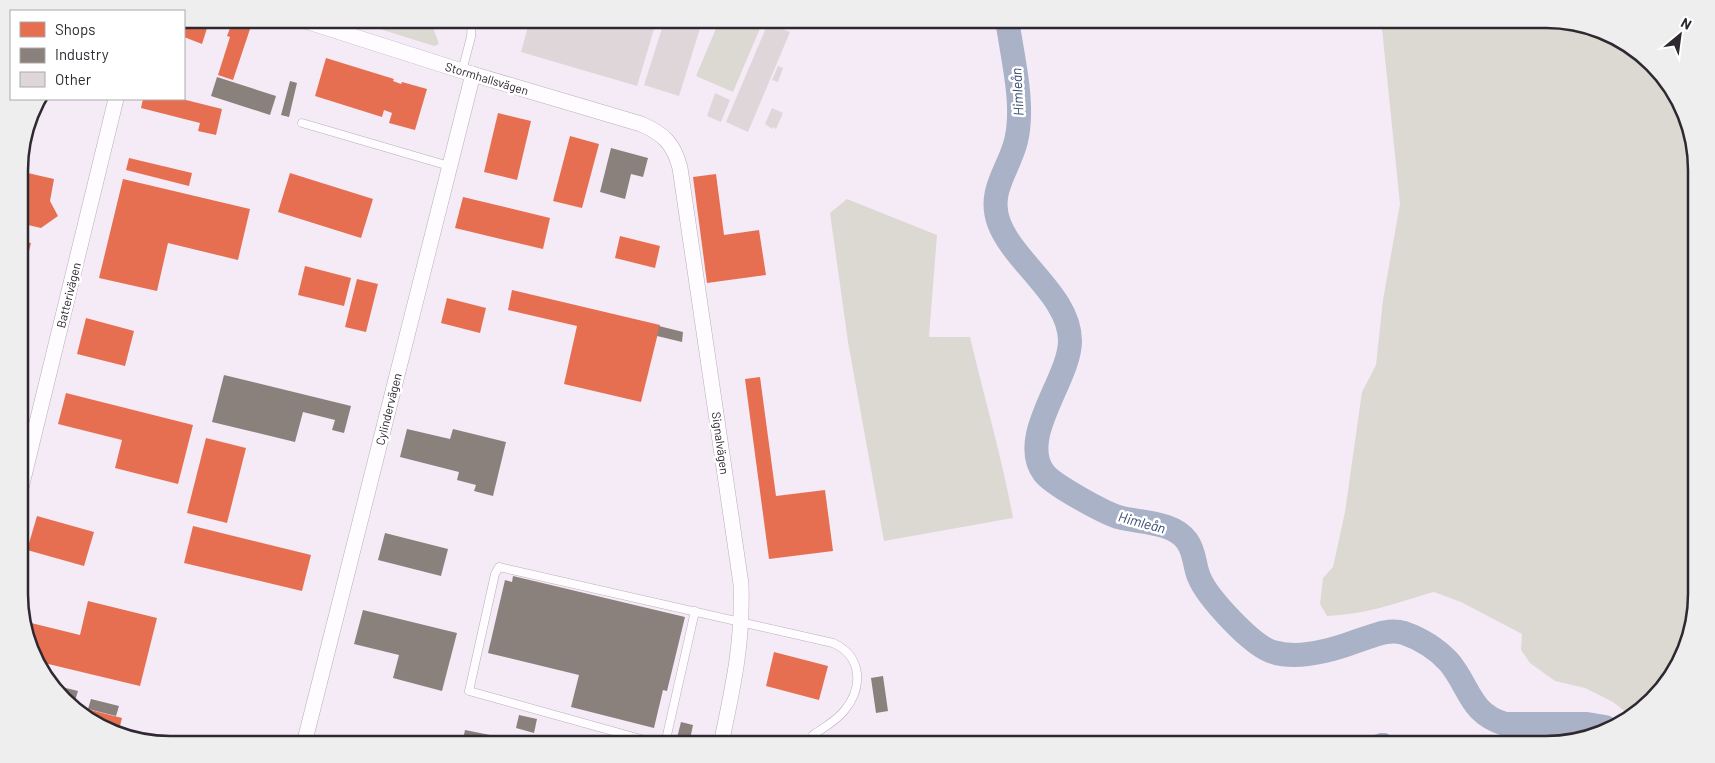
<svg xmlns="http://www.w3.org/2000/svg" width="1715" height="763" viewBox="0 0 1715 763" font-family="Barlow,sans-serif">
<rect width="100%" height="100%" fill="#f5ebf6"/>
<g fill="#dcd9d3">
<polygon points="348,19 430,19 439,44 434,46"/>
<polygon points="720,19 764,19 733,92 696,76"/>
<path d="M1381,19H1546L1604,30L1665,78L1695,150L1696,594L1685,652L1665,686L1632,717L1613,702L1585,688L1555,681L1530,663L1521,650L1522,634L1461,602L1434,592C1395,603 1369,614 1327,616L1320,604L1323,578L1333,567L1345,512L1362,392L1376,365L1383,300L1400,204Z"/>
<path d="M847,199L937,235L929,337H970C984,397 1002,457 1013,518L884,541L848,342L830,213Z"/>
</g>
<polygon fill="#a9b2c6" points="1380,733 1386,733 1405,744 1363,744 1374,735"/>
<g fill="#e76f51">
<polygon points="184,19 201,19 209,22 202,44 184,37"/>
<polygon points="232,23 250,29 233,80 218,75 230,37 227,36"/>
<polygon points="326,58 394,79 393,81 401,84 402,82 427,89 415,130 389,123 392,113 384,110 382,117 315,96"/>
<polygon points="143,99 182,99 222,109 216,135 198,131 200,123 141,108"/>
<polygon points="498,113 531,121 517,180 484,172"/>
<polygon points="570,136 599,144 582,208 553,201"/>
<polygon points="129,158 192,173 189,186 126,170"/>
<polygon points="19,171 54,179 50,201 58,216 41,228 19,223"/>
<polygon points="290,173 373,199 361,238 278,212"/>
<polygon points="716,174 724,235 759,230 766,275 707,283 693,177"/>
<polygon points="123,179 250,209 238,260 168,243 157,291 99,278"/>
<polygon points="463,197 550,218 543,249 455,228"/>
<polygon points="620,236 660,246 655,268 615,258"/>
<polygon points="19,240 31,243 20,287 19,287"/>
<polygon points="305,266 351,278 344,306 298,295"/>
<polygon points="357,279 378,284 366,332 345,327"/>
<polygon points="512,290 660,325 641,402 564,384 577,326 508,310"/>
<polygon points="447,298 486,308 480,333 441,323"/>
<polygon points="86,318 134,331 125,366 77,354"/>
<polygon points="760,377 776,496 825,490 833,551 769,559 745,379"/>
<polygon points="66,393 193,425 178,484 115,468 122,440 58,424"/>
<polygon points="206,438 246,448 227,523 187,513"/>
<polygon points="37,516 94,532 84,566 27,550"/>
<polygon points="193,526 311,555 302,591 184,563"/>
<polygon points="88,601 157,618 140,686 40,662 23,621 80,635"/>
<polygon points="774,652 828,666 819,700 766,686"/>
<polygon points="87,709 122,718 118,734 111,733 86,713"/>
</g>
<g fill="#8a817c">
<polygon points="217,77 276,96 270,115 211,96"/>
<polygon points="290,81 297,83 289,117 281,115"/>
<polygon points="611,148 648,158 643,177 631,174 625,199 600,192"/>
<polygon points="659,326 683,332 682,342 657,336"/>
<polygon points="224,375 351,406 344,433 332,430 335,420 303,412 295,442 212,422"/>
<polygon points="407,429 450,439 453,429 506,442 493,496 474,491 476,485 457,480 459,472 400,457"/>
<polygon points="385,533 448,549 441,576 378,560"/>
<polygon points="513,576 685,617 667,691 663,690 654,728 571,707 579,675 488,653 505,580 512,582"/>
<polygon points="363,610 457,633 442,691 393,678 399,655 354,644"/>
<polygon points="883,676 888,711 876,713 871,678"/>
<polygon points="62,687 78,691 74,704 61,694"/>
<polygon points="91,699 119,706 116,716 88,709"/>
<polygon points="519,715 537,719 534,733 516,728"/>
<polygon points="681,722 693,725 689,744 676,742"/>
<polygon points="465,730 490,735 488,744 462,744"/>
<polygon points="179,736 198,741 197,744 177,744"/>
</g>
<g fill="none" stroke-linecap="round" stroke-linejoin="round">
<path stroke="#a9b2c6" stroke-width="24" d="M1007,19C1012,56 1025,104 1016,141C1009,170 987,191 999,223C1014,263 1070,296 1070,341C1070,379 1017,437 1044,473C1053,485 1103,512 1118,517C1139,523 1173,521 1187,541C1195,552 1194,565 1199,577C1207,597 1252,646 1273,652C1299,660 1333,650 1357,641C1373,636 1388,628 1404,633C1421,639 1437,649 1449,662C1470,687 1469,713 1505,724H1587L1605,727"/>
</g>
<g fill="#dfd6da">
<polygon points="530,19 657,19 637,86 521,52"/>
<polygon points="665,19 703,19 679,96 644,85"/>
<polygon points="768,23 790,32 748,132 726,122"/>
<polygon points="778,66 783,68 778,82 772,80"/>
<polygon points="715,93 730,100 721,122 707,116"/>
<polygon points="772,108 783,113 776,129 773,127 772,129 765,124"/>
</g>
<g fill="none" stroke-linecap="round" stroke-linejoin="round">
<defs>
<g id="service">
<polyline points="462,71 471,37 472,19"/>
<polyline points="302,123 449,166"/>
<path d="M659,744L469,691L495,574L499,567L833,643C862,656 864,687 844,711C836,721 823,728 813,735"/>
<polyline points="665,744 695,611"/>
</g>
<g id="minor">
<path d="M299,19L462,71L641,124C664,134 674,144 680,168L741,584C743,644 733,687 721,744"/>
<polyline points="20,492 116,99"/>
<polyline points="304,744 473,74"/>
</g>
</defs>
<use href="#service" stroke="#b7afb8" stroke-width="9"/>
<use href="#minor" stroke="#b7afb8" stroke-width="16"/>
<use href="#service" stroke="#fefcfe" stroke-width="8"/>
<use href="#minor" stroke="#fefcfe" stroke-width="15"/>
</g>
<g text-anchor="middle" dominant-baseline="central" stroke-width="5" stroke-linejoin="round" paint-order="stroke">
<g font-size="12" fill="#2e2830" stroke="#fff">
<text transform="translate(487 78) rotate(17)">Stormhallsvägen</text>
<text transform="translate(68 295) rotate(-76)">Batterivägen</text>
<text transform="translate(388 409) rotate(-76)">Cylindervägen</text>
<text transform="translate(721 443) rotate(82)">Signalvägen</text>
</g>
<g font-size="14" font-style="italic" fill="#334b71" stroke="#fff">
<text transform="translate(1017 92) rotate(-93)">Himleån</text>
<text transform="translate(1142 522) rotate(15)">Himleån</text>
</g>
</g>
<path d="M0 0H1715V763H0ZM170 28H1546A142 142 0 0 1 1688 170V594A142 142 0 0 1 1546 736H170A142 142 0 0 1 28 594V170A142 142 0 0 1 170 28Z" fill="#eee" fill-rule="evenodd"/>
<path fill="none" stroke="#2e2830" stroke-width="2.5" d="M170 28H1546A142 142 0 0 1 1688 170V594A142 142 0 0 1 1546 736H170A142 142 0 0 1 28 594V170A142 142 0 0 1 170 28Z"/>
<rect x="10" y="10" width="175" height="90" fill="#ffffff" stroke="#aba9ac"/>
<rect x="20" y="22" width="25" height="15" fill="#e76f51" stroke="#aba9ac"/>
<text x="55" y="35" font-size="15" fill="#2e2830">Shops</text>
<rect x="20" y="48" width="25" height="15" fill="#8a817c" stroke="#aba9ac"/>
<text x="55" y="60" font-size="15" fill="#2e2830">Industry</text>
<rect x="20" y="72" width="25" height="15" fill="#dfd6da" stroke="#aba9ac"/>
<text x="55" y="85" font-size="15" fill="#2e2830">Other</text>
<g transform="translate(1680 35) rotate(29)" stroke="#ffffff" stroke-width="4" paint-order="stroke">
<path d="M0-4L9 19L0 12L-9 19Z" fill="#2e2830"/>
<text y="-8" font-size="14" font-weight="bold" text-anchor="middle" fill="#2e2830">N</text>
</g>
</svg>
